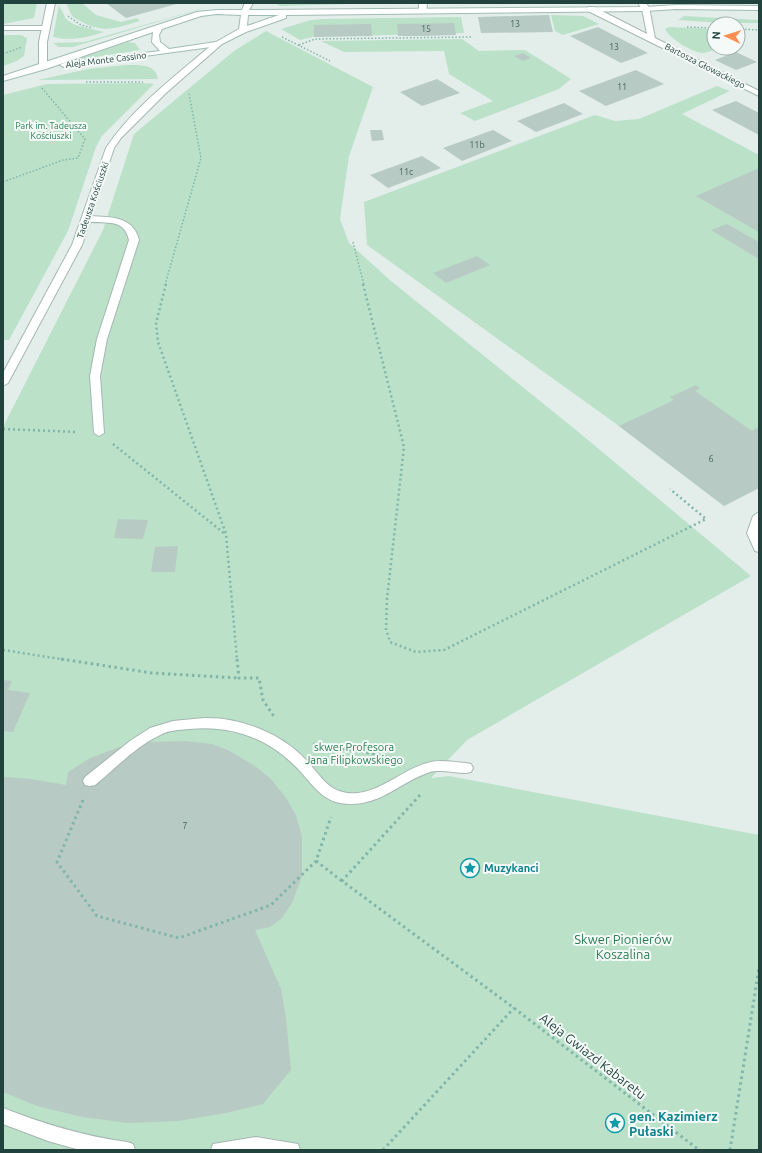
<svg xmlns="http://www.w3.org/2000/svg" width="762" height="1153" viewBox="0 0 762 1153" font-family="Ubuntu,sans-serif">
<rect width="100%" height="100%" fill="#e3eeeb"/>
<g fill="#bbe1c9">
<polygon points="3,3 37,3 34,18 3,24"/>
<path d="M66,3H82L96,15L121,22L137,18L140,21C111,30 99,34 72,16Z"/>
<polygon points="275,3 388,3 280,6"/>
<polygon points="218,4 73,47 59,47 53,43 84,42"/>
<path d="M59,5L66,19L75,25L104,32C86,38 71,41 53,37Z"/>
<polygon points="551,15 583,16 599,24 563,35 555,31"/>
<polygon points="684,16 759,20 759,23 720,23 678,20"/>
<polygon points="461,17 464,33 313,37 300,40 281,29 311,20 323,19"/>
<path d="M669,27L714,29V48H719C714,49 708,53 703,53C693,53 669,38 665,29Z"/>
<polygon points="266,31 373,87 349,156 340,219 349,243 391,281 576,430 751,576 467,740 431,778 449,776 759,835 759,1150 3,1150 3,427 103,230 134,134 234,51"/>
<polygon points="3,35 21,35 27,38 24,56 17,61 3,66"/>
<polygon points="462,39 479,51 525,50 571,79 559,89 475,121 460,113 493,101 449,74 444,51 344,52 321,41"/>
<polygon points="128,42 135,43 140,50 70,61"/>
<path d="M125,65C138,65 156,63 158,79L38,80L88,69Z"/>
<polygon points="142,83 154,84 102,136 96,147 68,231 9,340 3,340 3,95 47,84"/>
<polygon points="717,86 730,91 682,114 759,155 759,488 724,506 619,426 367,245 364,202 595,115 615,121 639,119"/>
</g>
<g fill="#b8cac4">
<polygon points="106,3 180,3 126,18"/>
<polygon points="549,15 553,32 481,33 478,17"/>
<polygon points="454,23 456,35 421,36 398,36 397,24"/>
<polygon points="371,24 372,36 314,37 314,25"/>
<polygon points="598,27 627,42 648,53 621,63 570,36"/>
<polygon points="736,52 757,62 736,70 715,60"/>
<polygon points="523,53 531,58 523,61 514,56"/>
<polygon points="636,70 664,84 606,106 579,91"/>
<polygon points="437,79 460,93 422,106 400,92"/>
<polygon points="736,101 759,113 759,135 712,110"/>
<polygon points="564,103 583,114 536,132 517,121"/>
<polygon points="370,130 382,130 384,140 372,141"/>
<polygon points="493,130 512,141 462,161 443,148"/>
<polygon points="422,156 441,168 388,188 370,175"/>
<polygon points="759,168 759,232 696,196"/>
<polygon points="727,224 759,242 759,259 711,230"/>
<polygon points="477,256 490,265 446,283 433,273"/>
<polygon points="696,385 700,388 695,391 752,431 757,428 759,430 759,488 724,506 619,426 674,400 670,397"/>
<polygon points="118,519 148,520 143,539 114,538"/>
<polygon points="178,546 175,572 151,572 155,547"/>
<polygon points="3,680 12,681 8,690 30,693 13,732 3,731"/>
<polygon points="186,741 212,744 228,750 255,766 271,779 286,798 296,815 302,837 302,876 292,903 282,918 270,927 255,930 281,989 286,1018 291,1070 263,1104 226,1113 178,1121 128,1123 82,1117 37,1106 3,1092 3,777 31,779 66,785 68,772 90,758 106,752 125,745 146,742"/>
</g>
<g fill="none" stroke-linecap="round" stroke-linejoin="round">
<defs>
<g id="lane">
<polygon points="419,3 427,3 426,13 419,11"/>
<polygon points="638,3 646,3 650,9 643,11"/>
<polygon points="3,26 46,26 50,28 46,30 3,30"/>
<path d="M87,216C108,217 133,215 139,240L107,339L100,376L104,433L99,436L94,433L90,376L97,339L129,240C124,216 102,225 84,221V217Z"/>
<path d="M204,718C240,717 281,733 306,760C315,769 326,787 339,791C371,802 398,771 427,763C439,759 453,762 466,763L471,764L473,768L471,772L466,773C455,773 440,769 430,772C397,783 379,809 340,803C318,799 308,777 292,763C263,736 228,725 189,729C179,730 169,730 160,735C135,747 116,768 95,785L90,786L85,785L83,781L85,777L130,741L150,728L173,721Z"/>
<path d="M3,1108C44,1124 83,1136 127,1142L133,1144L135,1150H80L48,1141L3,1124Z"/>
<polygon points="256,1137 298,1144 300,1150 211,1150 213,1144"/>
</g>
<g id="street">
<polygon points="47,3 55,3 47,42 47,67 43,69 39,67 39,42"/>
<polygon points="588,7 594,7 647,34 642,9 649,7 655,38 759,91 759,96 588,11"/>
<path d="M215,42L222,44L166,93L121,138L114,148L82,245L8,383L3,386V373L72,245L106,148C134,106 177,75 215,42Z"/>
<polygon points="759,512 759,552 755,551 747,533 753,516"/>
</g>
<path id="secondary" d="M245,3H253L249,10L646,7L676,5L759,6V10L676,9L646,11L286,15V18L246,32L218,46L64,67L60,65L64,63L160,51L152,42L153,32L46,69L3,81V76L197,12L217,10H242ZM217,14L241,15L239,29L216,42L169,49L160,42L159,35L162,29L201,16ZM248,15H279L247,26Z"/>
</defs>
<use href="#lane" stroke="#a5b7b3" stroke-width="2"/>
<use href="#street" stroke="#a5b7b3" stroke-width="2"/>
<use href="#secondary" stroke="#a1bbb5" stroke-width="2"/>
<g stroke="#81b5aa" stroke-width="1.5" stroke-dasharray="1.5 2" stroke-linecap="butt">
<polyline points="68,16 81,25 93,28"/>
<polyline points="687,27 714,28"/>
<polyline points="738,29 759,30"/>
<polyline points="282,37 330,61"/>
<polyline points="299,45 315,39 472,37"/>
<polyline points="3,54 22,47"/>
<polyline points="86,82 143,82"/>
<polyline points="3,182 63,160 78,158 85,139 41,87"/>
<polyline points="353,242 364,285"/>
<polyline points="165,285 201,158 189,94"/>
</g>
<g stroke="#81b5aa" stroke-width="2.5" stroke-dasharray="2 3" stroke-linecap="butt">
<polyline points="166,284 156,323 158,342 226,534 237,660"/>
<polyline points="363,284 404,447 387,599 386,629 390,642 416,652 444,650 706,519 670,489"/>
<polyline points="3,429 78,432"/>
<polyline points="113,444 225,534"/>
<polyline points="3,650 67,660"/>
</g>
<g stroke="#81b5aa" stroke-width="3" stroke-dasharray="2.5 3.5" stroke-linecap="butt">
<polyline points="61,659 152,673 239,678"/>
<polyline points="237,659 239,678 259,678 263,700 275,718"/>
<polyline points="313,744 371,753 395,759"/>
<polyline points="420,795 342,881 514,1008 699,1150"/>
<polyline points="83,800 57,862 97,916 179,938 271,905 316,861 331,817"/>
<polyline points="316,861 342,881"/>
<polyline points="383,1150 514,1008"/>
<polyline points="730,1150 759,968"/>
</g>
<use href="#lane" fill="#fff" fill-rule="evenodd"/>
<use href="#street" fill="#fff" fill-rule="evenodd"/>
<use href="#secondary" fill="#fff" fill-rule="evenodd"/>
</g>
<defs>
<symbol id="sight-ring" viewBox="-11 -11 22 22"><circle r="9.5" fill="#f5faf8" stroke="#0f9aa8" stroke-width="1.5"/><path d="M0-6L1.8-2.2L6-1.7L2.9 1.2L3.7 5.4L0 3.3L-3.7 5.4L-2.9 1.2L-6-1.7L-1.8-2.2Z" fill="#0f9aa8"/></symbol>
</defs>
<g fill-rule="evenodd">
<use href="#sight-ring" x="459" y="857" width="22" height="22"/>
<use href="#sight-ring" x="604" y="1112" width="22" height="22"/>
</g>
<g text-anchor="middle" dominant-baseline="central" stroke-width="4" stroke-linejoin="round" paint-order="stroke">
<g font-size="9" fill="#47645f">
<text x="515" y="24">13</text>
<text x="426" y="29">15</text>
<text x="614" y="47">13</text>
<text x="622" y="87">11</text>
<text x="477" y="145">11b</text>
<text x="406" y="172">11c</text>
<text x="711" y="459">6</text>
<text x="185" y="826">7</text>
</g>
<g font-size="9" fill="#21423d" stroke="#f5faf8">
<text transform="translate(106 60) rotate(-7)">Aleja Monte Cassino</text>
<text transform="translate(705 66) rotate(27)">Bartosza Głowackiego</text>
<text transform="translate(93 200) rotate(-71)">Tadeusza Kościuszki</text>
</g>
<g font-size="9" fill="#277d51" stroke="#f5faf8">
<text x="51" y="126">Park im. Tadeusza<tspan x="51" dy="10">Kościuszki</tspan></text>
</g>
<g font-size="11" fill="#277d51" stroke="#f5faf8">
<text x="354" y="747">skwer Profesora<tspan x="354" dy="13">Jana Filipkowskiego</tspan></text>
</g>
<g font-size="11" font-weight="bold" fill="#0d838f" stroke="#f5faf8" text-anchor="start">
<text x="484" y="868">Muzykanci</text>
</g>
<g font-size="13" fill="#277d51" stroke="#f5faf8">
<text x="623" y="939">Skwer Pionierów<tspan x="623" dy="15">Koszalina</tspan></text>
</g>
<g font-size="13" fill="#21423d" stroke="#f5faf8">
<text transform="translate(593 1056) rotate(38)">Aleja Gwiazd Kabaretu</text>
</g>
<g font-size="13" font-weight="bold" fill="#0d838f" stroke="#f5faf8" text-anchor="start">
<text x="629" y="1116">gen. Kazimierz<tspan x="629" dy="15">Pułaski</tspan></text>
</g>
</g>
<rect width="762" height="1153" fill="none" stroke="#21423d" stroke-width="8"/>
<g transform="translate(726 36) rotate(274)"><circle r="19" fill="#f5faf8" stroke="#a0b0ad"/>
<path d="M0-3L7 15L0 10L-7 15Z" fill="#fe8f52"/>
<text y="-6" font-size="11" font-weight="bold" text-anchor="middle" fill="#21423d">N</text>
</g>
</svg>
